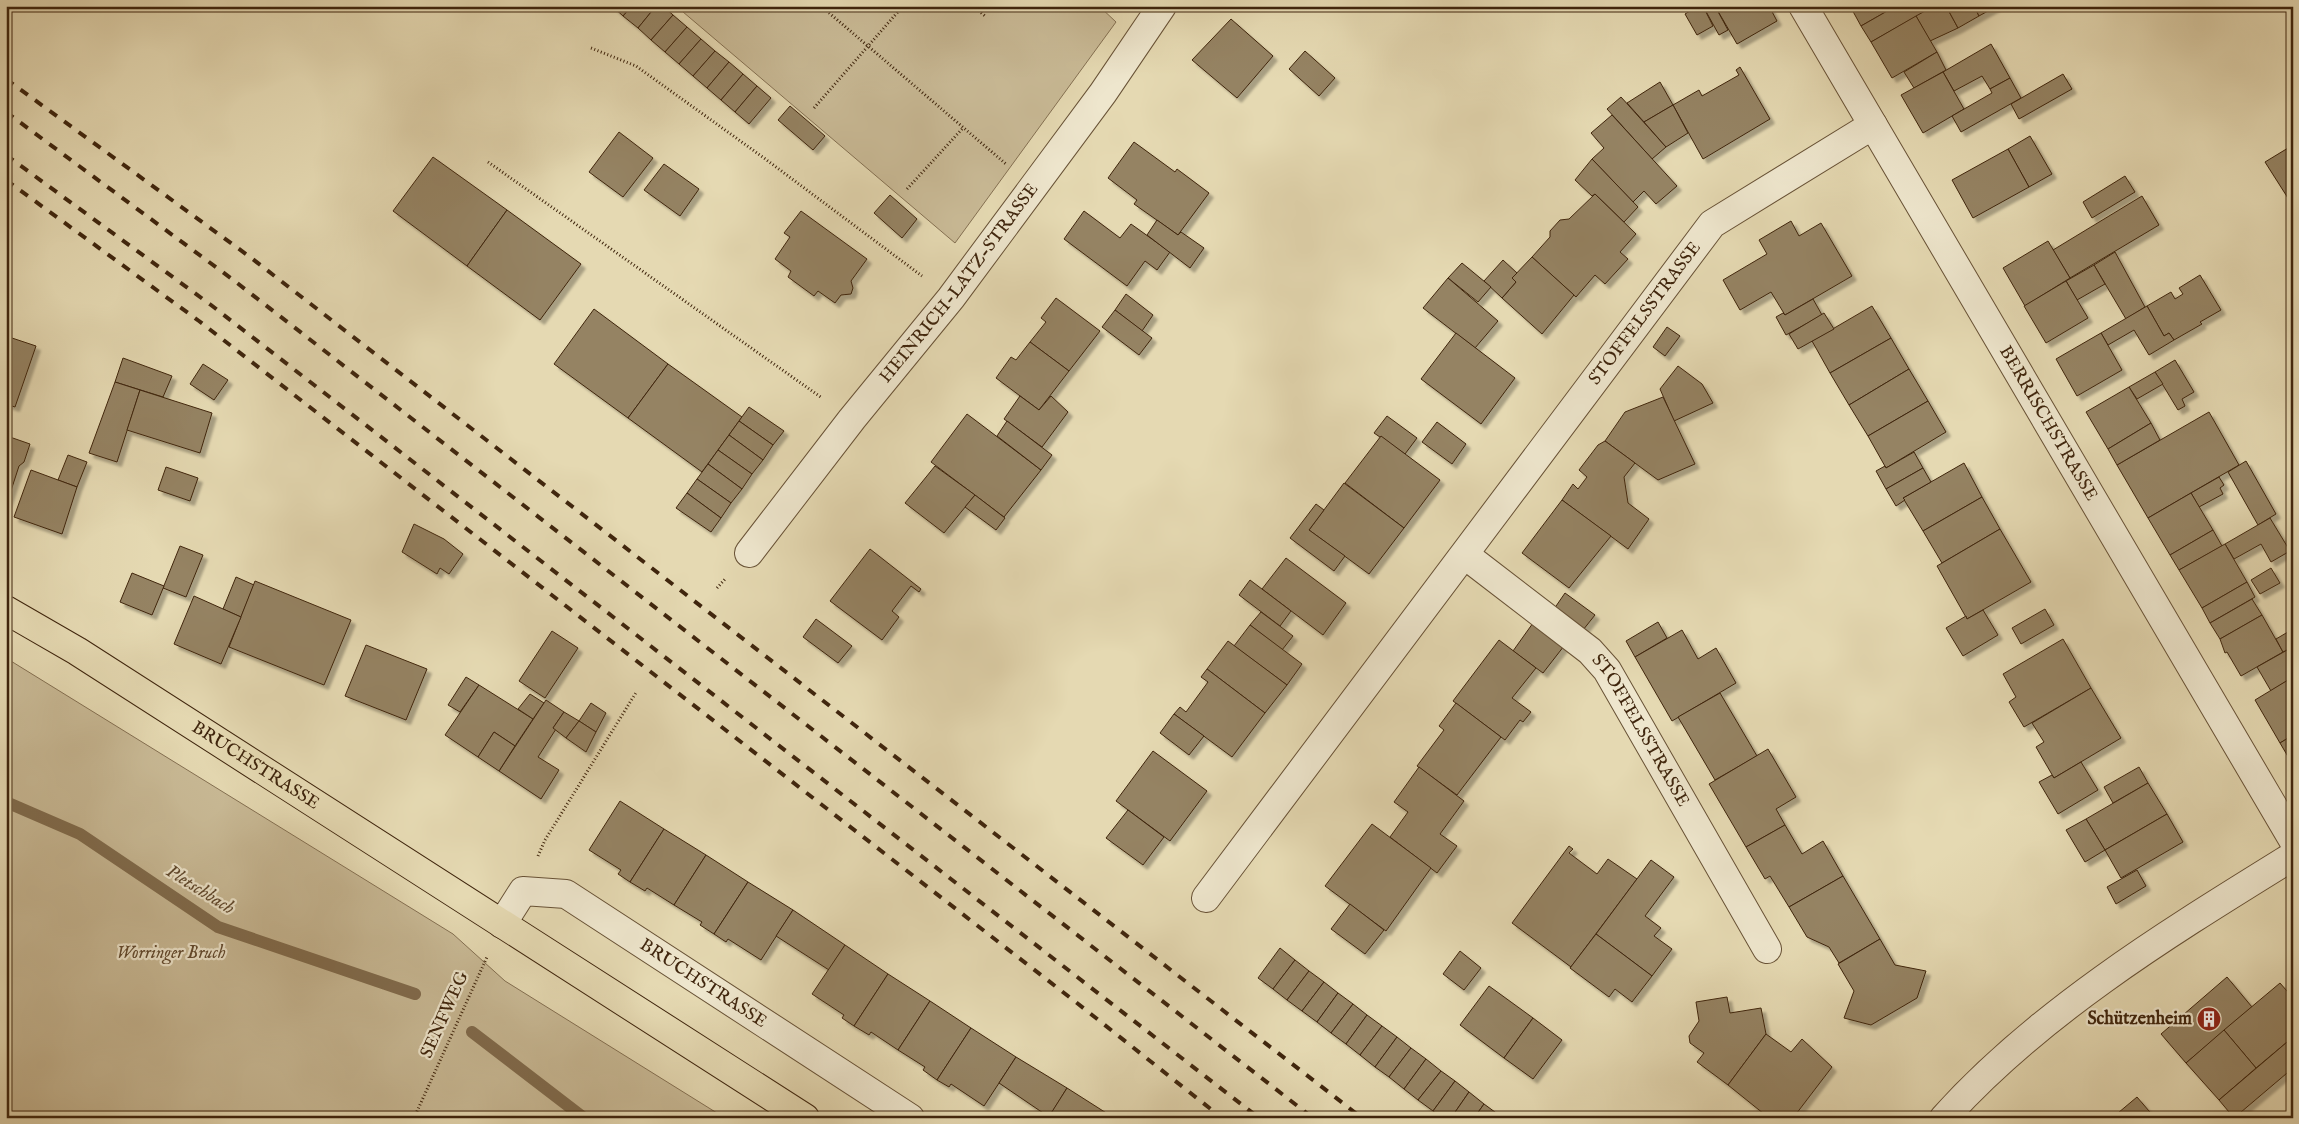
<svg xmlns="http://www.w3.org/2000/svg" width="2299" height="1124" viewBox="0 0 2299 1124" font-family="'IM FELL English',serif">
<defs>
<filter id="shadow"><feDropShadow dx="4.5" dy="4.5" stdDeviation="1" flood-color="#0004"/></filter>
</defs>
<rect width="100%" height="100%" fill="#e5d9b2"/>
<filter id="stains"><feTurbulence type="fractalNoise" baseFrequency=".004" numOctaves="4"/><feColorMatrix values="0 0 0 0 .2 0 0 0 0 .09 0 0 0 0 .02 0 0 0 .5 -.17"/></filter>
<radialGradient id="worn" r=".72"><stop offset=".6" stop-color="#630" stop-opacity="0"/><stop offset="1" stop-color="#630" stop-opacity=".3"/></radialGradient>
<g fill="#c9ba96" stroke="#847052">
<polygon points="676,6 1099,6 1116,22 955,243"/>
<polygon points="6,658 453,934 505,981 725,1118 6,1118"/>
</g>
<g fill="none" stroke-linecap="round" stroke-linejoin="round">
<g stroke="#816c4e" stroke-width="12">
<polyline points="6,802 80,834 218,927 415,994"/>
<polyline points="472,1032 584,1118"/>
</g>
</g>
<g fill="#958363" stroke="#3f250d" filter="url(#shadow)">
<polygon points="612,6 632,6 623,16"/>
<polygon points="632,6 656,6 638,28 623,16"/>
<polygon points="656,6 663,6 673,15 651,40 638,28"/>
<polygon points="1698,6 1703,6 1713,26 1697,35 1685,14"/>
<polygon points="1703,6 1715,6 1728,30 1719,35"/>
<polygon points="1715,6 1769,6 1777,21 1737,44"/>
<polygon points="1850,6 1896,6 1861,26"/>
<polygon points="1896,6 1931,8 1871,42 1861,26"/>
<polygon points="1934,6 1946,6 1958,28 1930,41 1916,16"/>
<polygon points="1946,6 1974,6 1979,16 1958,28"/>
<polygon points="1974,6 1997,6 1979,16"/>
<polygon points="673,15 687,27 665,52 651,40"/>
<polygon points="1916,16 1937,52 1892,78 1871,42"/>
<polygon points="1231,19 1273,56 1237,98 1192,60"/>
<polygon points="687,27 701,39 679,64 665,52"/>
<polygon points="701,39 715,51 693,76 679,64"/>
<polygon points="1991,44 2010,78 1990,89 1982,76 1954,91 1943,72"/>
<polygon points="715,51 729,62 707,88 693,76"/>
<polygon points="1305,51 1335,78 1319,96 1289,69"/>
<polygon points="1937,52 1946,70 1914,88 1904,72"/>
<polygon points="729,62 743,74 721,100 707,88"/>
<polygon points="1740,67 1770,119 1703,159 1673,105 1699,90 1702,96 1739,75 1736,70"/>
<polygon points="1943,72 1964,109 1923,133 1901,95"/>
<polygon points="743,74 757,86 735,112 721,100"/>
<polygon points="2063,74 2072,89 2019,119 2011,104"/>
<polygon points="2010,78 2021,98 1961,132 1952,116 1992,93 1990,89"/>
<polygon points="1660,82 1673,105 1644,122 1627,103"/>
<polygon points="757,86 771,98 749,124 735,112"/>
<polygon points="1621,97 1666,147 1652,159 1607,109"/>
<polygon points="1673,105 1688,133 1666,147 1644,122"/>
<polygon points="790,106 825,136 813,150 778,120"/>
<polygon points="1612,115 1677,186 1656,204 1644,191 1633,202 1592,159 1604,148 1591,133"/>
<polygon points="619,132 653,158 623,197 589,172"/>
<polygon points="2030,136 2052,174 2029,187 2008,149"/>
<polygon points="1134,142 1175,172 1177,169 1209,193 1178,235 1134,204 1137,200 1108,178"/>
<polygon points="2293,145 2293,206 2265,162"/>
<polygon points="2008,149 2029,187 1973,218 1952,180"/>
<polygon points="433,157 507,210 467,266 393,211"/>
<polygon points="1592,159 1638,207 1624,222 1595,194 1592,196 1575,180"/>
<polygon points="664,164 699,189 680,216 644,190"/>
<polygon points="2125,176 2135,192 2092,218 2083,202"/>
<polygon points="1595,194 1636,234 1620,252 1628,259 1605,284 1595,275 1576,297 1532,257 1550,237 1550,231 1560,220 1569,219"/>
<polygon points="890,195 917,219 902,238 874,213"/>
<polygon points="2142,196 2159,225 2070,278 2053,250"/>
<polygon points="507,210 581,264 540,320 467,266"/>
<polygon points="801,211 867,259 851,281 853,288 851,294 841,295 835,303 818,291 814,296 788,277 791,271 775,259 790,237 784,233"/>
<polygon points="1084,211 1120,238 1131,224 1170,252 1157,270 1145,261 1127,286 1064,239"/>
<polygon points="1157,220 1178,235 1181,232 1204,248 1190,268 1147,235"/>
<polygon points="1791,221 1799,236 1821,223 1852,276 1785,315 1771,292 1740,310 1723,280 1767,254 1759,240"/>
<polygon points="2048,241 2070,278 2025,306 2003,268"/>
<polygon points="2115,252 2145,307 2126,319 2094,265"/>
<polygon points="1532,257 1574,295 1542,334 1502,298 1516,282 1512,278"/>
<polygon points="1503,260 1517,273 1512,278 1516,282 1502,298 1484,281"/>
<polygon points="1462,263 1491,287 1478,302 1448,278"/>
<polygon points="2094,265 2105,284 2077,300 2066,281"/>
<polygon points="2200,275 2221,310 2200,322 2202,324 2174,340 2169,333 2164,336 2147,306 2171,292 2175,299 2183,294 2179,288"/>
<polygon points="1448,278 1498,321 1475,348 1423,308"/>
<polygon points="2066,281 2088,318 2046,343 2024,306"/>
<polygon points="1126,294 1153,315 1142,331 1115,310"/>
<polygon points="1056,298 1100,331 1069,371 1030,342 1046,322 1041,318"/>
<polygon points="1813,299 1822,315 1786,335 1776,317 1783,313 1785,315"/>
<polygon points="1872,306 1891,338 1830,373 1812,341"/>
<polygon points="2147,306 2164,336 2169,333 2174,340 2149,355 2134,330 2108,345 2101,333"/>
<polygon points="594,309 668,364 628,418 554,364"/>
<polygon points="1115,310 1152,338 1139,355 1102,327"/>
<polygon points="1824,313 1834,329 1798,349 1789,334"/>
<polygon points="1667,327 1680,336 1665,356 1653,347"/>
<polygon points="1456,333 1515,378 1481,424 1421,379"/>
<polygon points="2101,333 2122,370 2077,396 2056,359"/>
<polygon points="6,336 36,346 15,407 6,404"/>
<polygon points="1891,338 1909,369 1849,405 1830,373"/>
<polygon points="1030,342 1069,371 1039,410 996,378 1011,357 1016,360"/>
<polygon points="123,358 172,376 163,397 115,382"/>
<polygon points="2175,360 2194,392 2182,399 2185,406 2178,410 2155,372"/>
<polygon points="203,364 228,380 214,400 190,384"/>
<polygon points="668,364 742,417 702,472 628,418"/>
<polygon points="1678,366 1702,384 1713,403 1674,421 1660,389"/>
<polygon points="1909,369 1928,401 1868,436 1849,405"/>
<polygon points="2155,372 2163,384 2137,399 2129,387"/>
<polygon points="115,382 140,390 117,462 89,453"/>
<polygon points="2129,387 2151,423 2108,449 2086,412"/>
<polygon points="140,390 212,413 200,453 127,430"/>
<polygon points="1020,396 1039,410 1051,396 1068,412 1042,447 1004,419"/>
<polygon points="1663,397 1695,464 1658,480 1605,441 1625,412"/>
<polygon points="1928,401 1946,432 1886,468 1868,436"/>
<polygon points="749,407 784,431 773,445 739,421"/>
<polygon points="2209,412 2239,465 2148,518 2117,465"/>
<polygon points="967,414 1041,470 1004,517 931,462"/>
<polygon points="1387,416 1417,438 1405,454 1374,433"/>
<polygon points="739,421 773,445 763,460 729,435"/>
<polygon points="1007,421 1052,455 1041,470 997,436"/>
<polygon points="1437,422 1466,444 1452,464 1422,442"/>
<polygon points="2151,423 2160,440 2117,465 2108,449"/>
<polygon points="729,435 763,460 752,474 718,450"/>
<polygon points="7,436 30,444 24,462 19,466 7,503"/>
<polygon points="1381,436 1440,480 1404,528 1345,483"/>
<polygon points="1605,441 1635,463 1624,477 1628,503 1649,519 1628,549 1562,500 1573,484 1578,489 1587,477 1579,470 1598,445"/>
<polygon points="718,450 752,474 742,489 708,464"/>
<polygon points="1914,452 1923,468 1886,489 1876,471 1885,466 1886,468"/>
<polygon points="68,455 87,462 77,487 58,480"/>
<polygon points="2246,461 2276,514 2258,525 2228,472"/>
<polygon points="1964,463 1982,497 1923,531 1903,498"/>
<polygon points="708,464 742,489 731,503 697,479"/>
<polygon points="935,466 975,495 944,533 905,503"/>
<polygon points="166,467 198,478 190,501 158,490"/>
<polygon points="1923,468 1931,482 1903,498 1905,500 1896,506 1886,489"/>
<polygon points="31,470 77,487 62,534 14,517"/>
<polygon points="2219,477 2224,485 2220,488 2223,494 2199,507 2191,493"/>
<polygon points="697,479 731,503 721,518 687,493"/>
<polygon points="1344,483 1404,528 1369,574 1309,530"/>
<polygon points="687,493 721,518 711,532 676,508"/>
<polygon points="2191,493 2213,530 2170,555 2148,518"/>
<polygon points="975,495 1005,518 996,530 965,507"/>
<polygon points="1982,497 2000,529 1942,563 1923,531"/>
<polygon points="1562,500 1611,536 1569,588 1522,553"/>
<polygon points="1316,504 1324,510 1309,530 1345,556 1334,571 1290,538"/>
<polygon points="2270,518 2290,551 2271,562 2261,544 2234,559 2225,544"/>
<polygon points="414,524 444,539 463,554 449,574 440,568 437,574 402,552"/>
<polygon points="2000,529 2031,582 1967,619 1937,566"/>
<polygon points="2213,530 2222,546 2179,570 2170,555"/>
<polygon points="2225,544 2247,582 2202,608 2179,570"/>
<polygon points="180,546 203,555 186,597 163,588"/>
<polygon points="870,549 921,589 919,592 911,586 892,611 899,617 882,640 830,601"/>
<polygon points="1286,558 1346,603 1323,635 1262,589"/>
<polygon points="2271,568 2280,583 2260,594 2251,580"/>
<polygon points="132,573 164,586 152,615 120,602"/>
<polygon points="236,577 254,585 241,617 223,609"/>
<polygon points="1250,580 1291,611 1280,626 1239,595"/>
<polygon points="255,581 351,620 324,685 229,647"/>
<polygon points="2247,582 2255,597 2210,623 2202,608"/>
<polygon points="1565,593 1595,615 1583,630 1554,609"/>
<polygon points="194,596 241,617 221,664 174,644"/>
<polygon points="2252,599 2262,615 2220,639 2210,623"/>
<polygon points="2045,609 2054,625 2021,644 2012,628"/>
<polygon points="1983,610 1998,635 1963,656 1946,628 1966,616 1967,619"/>
<polygon points="1261,612 1293,636 1282,650 1250,625"/>
<polygon points="2262,615 2283,652 2241,676 2227,652 2225,653 2220,639"/>
<polygon points="816,619 852,646 838,663 803,637"/>
<polygon points="1658,622 1667,638 1635,657 1626,641"/>
<polygon points="1533,623 1564,646 1543,673 1513,651"/>
<polygon points="1250,625 1302,664 1287,685 1234,646"/>
<polygon points="2293,629 2293,647 2283,652 2276,639"/>
<polygon points="1682,630 1698,659 1716,648 1736,683 1672,721 1635,657"/>
<polygon points="552,631 578,648 545,698 519,681"/>
<polygon points="2063,639 2091,688 2024,727 2009,702 2016,697 2003,674"/>
<polygon points="1499,640 1536,668 1512,698 1531,712 1523,722 1520,720 1505,740 1453,701"/>
<polygon points="1228,641 1287,685 1265,713 1207,669"/>
<polygon points="366,645 427,669 406,720 345,696"/>
<polygon points="2289,649 2293,655 2293,677 2271,691 2257,667"/>
<polygon points="1207,669 1265,713 1232,757 1174,714 1180,707 1186,712 1208,682 1201,677"/>
<polygon points="466,677 479,685 460,712 448,705"/>
<polygon points="2293,677 2293,735 2280,743 2255,700"/>
<polygon points="479,685 533,719 515,746 494,732 478,757 445,735"/>
<polygon points="2091,688 2121,738 2054,778 2036,747 2044,742 2032,723"/>
<polygon points="1720,693 1757,756 1715,780 1678,717"/>
<polygon points="530,694 544,703 533,719 518,709"/>
<polygon points="546,700 564,712 553,728 556,729 538,757 559,770 541,799 499,771"/>
<polygon points="591,703 606,713 596,732 579,721"/>
<polygon points="1456,703 1501,737 1457,795 1417,766 1444,730 1439,726"/>
<polygon points="564,712 579,721 566,738 553,728"/>
<polygon points="1174,714 1204,736 1189,755 1160,733"/>
<polygon points="579,721 596,732 586,752 566,738"/>
<polygon points="494,732 515,746 499,771 478,757"/>
<polygon points="2293,735 2293,765 2280,743"/>
<polygon points="1768,749 1796,797 1776,809 1785,825 1746,847 1709,784"/>
<polygon points="1153,751 1207,791 1170,841 1116,801"/>
<polygon points="2081,762 2098,790 2058,814 2039,782 2052,775 2054,778"/>
<polygon points="1419,767 1464,801 1440,834 1457,846 1437,873 1390,837 1408,812 1394,802"/>
<polygon points="2139,767 2148,783 2113,803 2104,787"/>
<polygon points="2148,783 2167,814 2105,850 2086,819"/>
<polygon points="620,801 664,829 630,882 618,874 621,870 589,850"/>
<polygon points="1128,810 1164,837 1143,865 1106,838"/>
<polygon points="2167,814 2183,842 2121,878 2105,850"/>
<polygon points="2086,819 2105,850 2085,862 2066,830"/>
<polygon points="1372,824 1431,868 1386,931 1325,886"/>
<polygon points="1785,825 1802,854 1823,841 1843,876 1789,907 1770,876 1765,879 1746,847"/>
<polygon points="664,829 706,855 674,905 647,888 645,891 630,882"/>
<polygon points="1569,846 1573,849 1569,853 1597,874 1608,859 1637,879 1571,967 1512,923"/>
<polygon points="706,855 748,882 714,934 700,925 702,922 674,905"/>
<polygon points="1651,860 1674,877 1645,916 1661,928 1654,936 1672,949 1652,976 1596,934"/>
<polygon points="2137,870 2146,886 2116,904 2107,887"/>
<polygon points="1843,876 1880,939 1839,963 1829,947 1807,937 1789,907"/>
<polygon points="748,882 793,910 761,960 728,939 726,942 714,934"/>
<polygon points="1350,904 1384,930 1365,954 1331,929"/>
<polygon points="793,910 845,945 829,970 776,936"/>
<polygon points="1596,934 1652,976 1632,1002 1615,989 1609,997 1570,968"/>
<polygon points="1880,939 1895,965 1926,971 1917,998 1871,1025 1844,1018 1854,991 1838,964"/>
<polygon points="845,945 888,974 854,1026 842,1018 844,1015 812,994"/>
<polygon points="1280,948 1295,960 1273,989 1258,978"/>
<polygon points="1460,951 1481,968 1464,990 1443,974"/>
<polygon points="1295,960 1309,971 1287,1000 1273,989"/>
<polygon points="1309,971 1324,982 1302,1011 1287,1000"/>
<polygon points="888,974 930,1001 898,1050 871,1032 869,1035 854,1026"/>
<polygon points="2227,977 2252,1007 2186,1063 2161,1034"/>
<polygon points="1324,982 1338,993 1317,1022 1302,1011"/>
<polygon points="2280,983 2293,998 2293,1037 2256,1068 2224,1030"/>
<polygon points="1489,986 1533,1018 1504,1058 1460,1025"/>
<polygon points="1338,993 1353,1004 1331,1033 1317,1022"/>
<polygon points="1727,997 1730,1013 1761,1008 1766,1034 1728,1085 1697,1062 1704,1053 1690,1043 1689,1036 1699,1021 1696,1002"/>
<polygon points="930,1001 971,1028 937,1080 923,1070 925,1067 898,1050"/>
<polygon points="1353,1004 1367,1015 1346,1044 1331,1033"/>
<polygon points="1367,1015 1382,1026 1360,1055 1346,1044"/>
<polygon points="1533,1018 1562,1040 1533,1079 1504,1058"/>
<polygon points="1382,1026 1397,1037 1375,1067 1360,1055"/>
<polygon points="971,1028 1016,1057 984,1106 951,1084 949,1087 937,1080"/>
<polygon points="2224,1030 2256,1068 2219,1100 2186,1063"/>
<polygon points="1766,1034 1791,1052 1802,1039 1832,1067 1793,1118 1769,1118 1728,1085"/>
<polygon points="1397,1037 1411,1048 1389,1077 1375,1067"/>
<polygon points="2293,1037 2293,1068 2234,1118 2219,1100"/>
<polygon points="1411,1048 1426,1059 1404,1089 1389,1077"/>
<polygon points="1016,1057 1067,1088 1049,1117 999,1083"/>
<polygon points="1426,1059 1441,1071 1418,1100 1404,1089"/>
<polygon points="1441,1071 1455,1081 1433,1111 1418,1100"/>
<polygon points="1455,1081 1469,1092 1451,1118 1442,1118 1433,1111"/>
<polygon points="1067,1088 1111,1116 1110,1118 1048,1118"/>
<polygon points="1469,1092 1484,1104 1474,1118 1451,1118"/>
<polygon points="2137,1097 2155,1118 2112,1118"/>
<polygon points="1484,1104 1499,1115 1497,1118 1474,1118"/>
</g>
<g fill="none" stroke-linecap="round" stroke-linejoin="round">
<defs>
<g id="minor">
<path id="s1" d="M1803,6L2293,840"/>
<path id="s2" d="M749,553L852,419L951,298L1103,93L1162,6"/>
<path id="s3" d="M1465,555L1590,651L1607,670L1767,949"/>
<path id="s4" d="M1206,898L1712,224L1873,125"/>
<path id="s5" d="M502,924L523,891L566,894L910,1118"/>
<path d="M1944,1118C2040,1011 2172,931 2293,856"/>
</g>
<g id="major">
<path id="s6" d="M6,610L77,651L805,1118"/>
</g>
</defs>
<use href="#minor" stroke="#685236" stroke-width="30"/>
<use href="#major" stroke="#3f250d" stroke-width="30"/>
<g stroke="#3f250d" stroke-width="3" stroke-dasharray="1 2.5" stroke-linecap="butt">
<polyline points="821,6 1006,164"/>
<polyline points="973,6 985,16"/>
<polyline points="591,48 636,66 764,158 922,276"/>
<polyline points="814,108 903,6"/>
<polyline points="488,162 822,398"/>
<polyline points="907,189 963,128"/>
<polyline points="717,588 726,578"/>
<polyline points="538,856 545,840 637,691"/>
<polyline points="414,1118 487,957"/>
</g>
<use href="#minor" stroke="#eee6cd" stroke-width="28"/>
<use href="#major" stroke="#e5d9b2" stroke-width="28"/>
<g stroke="#3f250d" stroke-width="4" stroke-dasharray="9 9" stroke-linecap="butt">
<polyline points="6,79 250,257 1362,1118"/>
<polyline points="6,112 232,279 1313,1118"/>
<polyline points="6,155 211,305 1259,1118"/>
<polyline points="6,180 199,321 1077,1003 1222,1118"/>
</g>
</g>
<defs>
<symbol id="building-disc" viewBox="-11 -11 22 22"><circle r="9.5" fill="#8f2418" stroke="#eee6cd"/><path d="M-4-6H4V6H1V3H-1V6H-4ZM-2.5-4.3h1.7v1.8h-1.7ZM.8-4.3h1.7v1.8H.8ZM-2.5-1h1.7V.8h-1.7ZM.8-1h1.7V.8H.8Z" fill="#fff"/></symbol>
</defs>
<g fill-rule="evenodd">
<use href="#building-disc" x="2195" y="1005" width="28" height="28"/>
</g>
<g text-anchor="middle" dominant-baseline="central" stroke-width="4.5" stroke-linejoin="round" paint-order="stroke">
<g font-size="18" fill="#3f250d" stroke="#eee6cd">
<text stroke="none"><textPath href="#s2" startOffset="342">HEINRICH-LATZ-STRASSE</textPath></text>
<text stroke="none"><textPath href="#s4" startOffset="731">STOFFELSSTRASSE</textPath></text>
<text stroke="none"><textPath href="#s1" startOffset="484">BERRISCHSTRASSE</textPath></text>
<text stroke="none"><textPath href="#s3" startOffset="252">STOFFELSSTRASSE</textPath></text>
<text stroke="none"><textPath href="#s6" startOffset="294">BRUCHSTRASSE</textPath></text>
<text stroke="none"><textPath href="#s5" startOffset="246">BRUCHSTRASSE</textPath></text>
<text transform="translate(445 1015) rotate(-66)">SENFWEG</text>
</g>
<g font-size="18" font-style="italic" fill="#624a2f" stroke="#eee6cd">
<text x="171" y="953">Worringer Bruch</text>
</g>
<g font-size="18" font-weight="bold" fill="#3f250d" stroke="#eee6cd" text-anchor="end">
<text x="2192" y="1019">Schützenheim</text>
</g>
<g font-size="19" font-style="italic" fill="#60492e" stroke="#eee6cd">
<text transform="translate(200 890) rotate(32)">Pletschbach</text>
</g>
</g>
<rect width="2299" height="1124" fill="none" stroke="#e5d9b2" stroke-width="25"/>
<rect x="8" y="8" width="2284" height="1109" fill="none" stroke="#3f250d" stroke-width="2.5"/>
<rect x="12" y="12" width="2274" height="1099" fill="none" stroke="#3f250d"/>
<rect width="100%" height="100%" filter="url(#stains)"/>
<rect width="100%" height="100%" fill="url(#worn)"/>
</svg>
